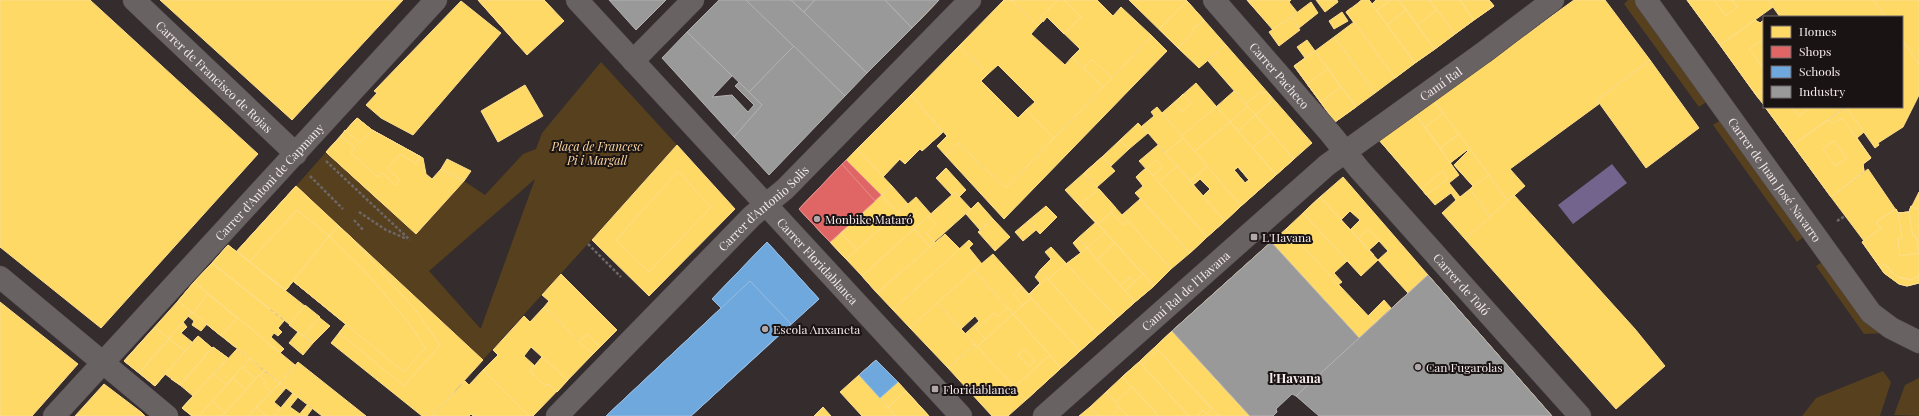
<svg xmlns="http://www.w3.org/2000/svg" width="1919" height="416" viewBox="0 0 1919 416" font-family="'Playfair Display',serif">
<rect width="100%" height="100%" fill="#342c2d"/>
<g fill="#56401d" fill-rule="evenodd">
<polygon points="1628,0 1636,0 1708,101 1699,107 1624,4"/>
<path d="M601,62L677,145L483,360L296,186L326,152L416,234L464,181L485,195L523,154L536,149L542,133ZM535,179L481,328H480L429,271Z"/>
<polygon points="1722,119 1806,235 1797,242 1713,125"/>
<polygon points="1825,260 1887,333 1864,334 1816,266"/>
<polygon points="1883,371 1891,382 1880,416 1802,416 1816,398"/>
<polygon points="1919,378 1919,416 1894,415 1905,385"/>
</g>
<polygon fill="#73648d" points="1612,164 1627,183 1573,224 1558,205"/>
<g fill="#ffd966" stroke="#fcde8e" fill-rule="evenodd">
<polygon points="0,0 90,0 258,154 101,328 0,247"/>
<polygon points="160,0 403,0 292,120"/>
<polygon points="478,0 544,0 554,11 519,46"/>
<polygon points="478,0 544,0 564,21 527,55"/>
<polygon points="791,0 815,0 804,12"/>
<polygon points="816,0 885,0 896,11 855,53 871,69 867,73 845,52 852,44 831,23 835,18"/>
<polygon points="885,0 939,0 912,28"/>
<polygon points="1004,0 1011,0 1038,26 1031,34 1065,65 1072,57 1103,87 1054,138 1026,110 1035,102 998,65 988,74 959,46"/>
<polygon points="1011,0 1097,0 1113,16 1121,7 1152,36 1103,87 1072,57 1080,49 1047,17 1038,26"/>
<polygon points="1058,0 1064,0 1081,17 1064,34 1047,17 1043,22 1040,18"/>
<polygon points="1129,0 1186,0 1204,20 1193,29 1194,31 1178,48"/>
<polygon points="1247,0 1290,0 1264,19"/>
<polygon points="1247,0 1291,0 1289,2 1297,12 1273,30"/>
<polygon points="1316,0 1337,0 1338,2 1325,12"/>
<polygon points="1362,0 1369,0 1415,63 1395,78 1346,12 1351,8 1359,18 1367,13 1359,2"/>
<polygon points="1362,0 1369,0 1415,63 1395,78 1346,12"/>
<polygon points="1376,0 1399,0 1435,49 1415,63 1372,4"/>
<polygon points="1391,0 1399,0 1406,10 1387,25 1377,10"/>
<polygon points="1399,0 1429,0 1437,10 1417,25"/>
<polygon points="1399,0 1429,0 1455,34 1435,49"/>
<polygon points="1429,0 1460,0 1474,20 1455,34"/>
<polygon points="1429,0 1460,0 1474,20 1455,34"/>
<polygon points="1460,0 1489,0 1494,6 1474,20"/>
<polygon points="1460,0 1489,0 1494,6 1474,20"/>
<polygon points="1574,0 1605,0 1650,60 1597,100 1599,104 1510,169 1525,186 1508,201 1434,101"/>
<polygon points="1687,0 1756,0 1761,8 1754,13 1755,20 1720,45"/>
<polygon points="1687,0 1768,0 1773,7 1720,45"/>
<polygon points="1714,0 1732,0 1737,7 1726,16"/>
<polygon points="1768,0 1873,0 1885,17 1780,17"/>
<polygon points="1873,0 1919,0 1919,64 1902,40 1902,17 1885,17"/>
<polygon points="461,1 501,33 413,135 381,118 366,105 377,93 374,91"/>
<polygon points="1187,1 1204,20 1193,29 1194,31 1178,48 1159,29"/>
<polygon points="1311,2 1318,13 1299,28 1291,17"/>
<polygon points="1406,10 1435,49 1415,63 1387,25"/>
<polygon points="1437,10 1455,34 1435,49 1417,25"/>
<polygon points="1342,12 1348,21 1334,29 1329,21"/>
<polygon points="1291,17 1300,30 1279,46 1269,32"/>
<polygon points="1204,20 1226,45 1199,68 1178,48 1194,31 1193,29"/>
<polygon points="1755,20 1760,23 1764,20 1764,90 1756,95 1720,45"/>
<polygon points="1755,20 1760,23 1764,20 1764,90 1756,95 1720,45"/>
<polygon points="1354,22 1395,78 1375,93 1334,37"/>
<polygon points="1152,36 1167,51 1004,219 946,156 958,143 1006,188"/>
<polygon points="1334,37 1375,93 1356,107 1315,51"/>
<polygon points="1307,40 1356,107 1335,122 1294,66 1305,58 1297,47"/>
<polygon points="1902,40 1919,64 1919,95 1903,127 1878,143 1879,145 1875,148 1846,107 1902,107"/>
<polygon points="1761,41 1764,45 1764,64 1762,66 1749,49"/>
<polygon points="1226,45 1312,143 1294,159 1208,61"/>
<polygon points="959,46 988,74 981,81 1018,118 1026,110 1054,138 1006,188 958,143 946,156 937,146 947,136 911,95"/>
<polygon points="1315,51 1356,107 1335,122 1294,66"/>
<polygon points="707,52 716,60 690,88 681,79"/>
<polygon points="1092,59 1112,78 1103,87 1083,68"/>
<polygon points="1650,60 1699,128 1646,168 1597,100"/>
<polygon points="1328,69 1341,87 1321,102 1307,84"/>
<path d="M1196,83L1276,175L1241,206L1162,113ZM1238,167L1249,180L1245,183L1234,170Z"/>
<polygon points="525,85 543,116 498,142 481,111"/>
<polygon points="1764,90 1764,105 1756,95"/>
<polygon points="1764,90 1764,105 1756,95"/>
<polygon points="1234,91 1294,159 1276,175 1216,107"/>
<polygon points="1261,91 1263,94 1266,91 1271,97 1268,99 1271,102 1255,115 1246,104"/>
<polygon points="1183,94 1191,103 1182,112 1174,103"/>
<polygon points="911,95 943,132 922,151 920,149 905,164 895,155 878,171 857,149"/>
<polygon points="911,95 943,132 922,151 920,149 905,164 900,159 883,177 857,149"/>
<polygon points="1434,101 1443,113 1425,127 1415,114"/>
<polygon points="1434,101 1508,201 1490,217 1470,189 1473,186 1454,165 1468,151 1467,150 1450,163 1415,114"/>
<polygon points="1248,106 1294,159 1276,175 1230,122"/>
<polygon points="1157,107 1241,206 1225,221 1203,196 1210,189 1200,179 1193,185 1142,126 1154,116 1151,112"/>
<polygon points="1216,107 1230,122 1194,152 1181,136"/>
<polygon points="1765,107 1834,107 1826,114 1828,120 1793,145"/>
<polygon points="1765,107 1845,107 1793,145"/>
<polygon points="1792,107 1810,107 1810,108 1799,116"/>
<polygon points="1846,107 1864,132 1857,138 1871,158 1863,164 1864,171 1831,197 1793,145"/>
<polygon points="1443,113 1459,134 1440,148 1425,127"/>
<polygon points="1415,114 1457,173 1448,179 1443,171 1421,188 1379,140"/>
<polygon points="1415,114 1459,175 1449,183 1460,197 1470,189 1490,217 1465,239 1442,213 1456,200 1451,193 1435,205 1379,140"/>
<polygon points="1255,115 1271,132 1252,148 1238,131"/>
<polygon points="357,118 372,130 421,157 395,185 383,173 378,177 351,153 355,148 341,136"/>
<polygon points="357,118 372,130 421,157 380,201 326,152"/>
<polygon points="357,118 372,130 423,158 426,174 432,179 441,169 464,181 416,234 326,152"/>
<polygon points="1842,118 1871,158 1863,164 1864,171 1831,197 1793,145 1828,120 1833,124"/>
<path d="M1230,122L1276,175L1241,206L1194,152ZM1238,167L1249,180L1245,183L1234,170Z"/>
<polygon points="1138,123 1148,133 1129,149 1120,140"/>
<polygon points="345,130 360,143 372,130 421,157 415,163 400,154 387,168 400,180 395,185 383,173 378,177 351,153 355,148 341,136"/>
<polygon points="1459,134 1489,175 1473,186 1454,165 1468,151 1467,150 1450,163 1440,148"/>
<polygon points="1183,138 1207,166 1190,182 1165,153"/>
<polygon points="1120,140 1129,149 1111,166 1102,157"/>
<polygon points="1834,141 1847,158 1835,166 1823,149"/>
<polygon points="677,145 735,209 649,296 592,240"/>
<polygon points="1158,145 1225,221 1207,237 1139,161"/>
<polygon points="857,149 892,186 830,242 799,209"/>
<polygon points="1102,157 1106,162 1089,178 1084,173"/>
<polygon points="1102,157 1115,171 1097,187 1084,173"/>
<polygon points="447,159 471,171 464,181 441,169"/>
<polygon points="1156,160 1162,167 1153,176 1146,169"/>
<polygon points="1177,166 1225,221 1207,237 1158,183"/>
<polygon points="1207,166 1241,206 1225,221 1203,196 1210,189 1200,179 1193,185 1190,182"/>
<polygon points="946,168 966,190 959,197 955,192 952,195 936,178"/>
<polygon points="1146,168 1207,237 1190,253 1140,199 1149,192 1136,177"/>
<polygon points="1146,168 1207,237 1190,253 1135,193 1143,186 1136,177"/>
<polygon points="1868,169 1898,213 1909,212 1919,192 1919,283 1907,286 1899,284 1884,273 1862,242 1864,241 1831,197"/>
<polygon points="678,171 711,207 649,272 616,240"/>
<polygon points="1443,171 1448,179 1426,195 1421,188"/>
<polygon points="1084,173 1171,269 1154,286 1065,190"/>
<polygon points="1343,177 1428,275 1408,293 1378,260 1388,251 1379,241 1369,250 1350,230 1360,220 1350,211 1341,220 1320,197"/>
<polygon points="296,186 338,226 286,290 236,252"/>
<polygon points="296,186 483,360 432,416 422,416 331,343 346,324 293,281 286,290 236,252"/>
<polygon points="892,186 908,204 846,259 830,242"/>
<polygon points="1099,189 1116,208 1098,224 1080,205"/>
<polygon points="955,192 971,209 877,293 862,276"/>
<polygon points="881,195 898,213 857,250 841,233"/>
<polygon points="1514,195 1635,329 1665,366 1616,409 1465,239"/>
<polygon points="916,197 931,214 862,276 846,259"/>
<polygon points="1320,197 1374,255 1357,271 1303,213"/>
<polygon points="1320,197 1378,260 1361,276 1303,213"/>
<polygon points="1140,199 1190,253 1171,269 1122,215"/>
<polygon points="978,202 993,219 980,230 966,214"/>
<polygon points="1046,206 1057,217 1040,234 1028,221"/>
<polygon points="1911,206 1919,210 1919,276 1911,280 1896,276 1885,264 1880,267 1871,254 1876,251 1867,238 1881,228 1876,222 1896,209 1898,213 1909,212"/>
<polygon points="1911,206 1919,210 1919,276 1911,280 1896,276 1885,264 1880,267 1862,242 1881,228 1876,222 1896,209 1898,213 1909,212"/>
<polygon points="297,210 329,236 338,226 352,238 417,312 440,345 404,386 339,333 346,324 293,281 286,290 249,262"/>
<polygon points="1111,212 1123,225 1128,221 1171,269 1154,286 1098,224"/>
<polygon points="1909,212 1913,236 1916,236 1919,253 1900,256 1898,239 1902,238 1898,213"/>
<polygon points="1303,213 1347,261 1334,273 1342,282 1338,285 1286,229"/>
<polygon points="928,216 936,224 926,233 935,243 930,247 914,229"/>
<polygon points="993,219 1010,237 995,251 978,232"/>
<polygon points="1028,221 1036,230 1023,241 1015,232"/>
<polygon points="1096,222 1154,286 1135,302 1078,238"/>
<polygon points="914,229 930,247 877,293 862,276"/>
<polygon points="1286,229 1375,323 1359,338 1271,242"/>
<polygon points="1369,229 1379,241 1369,250 1358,238"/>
<polygon points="1105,232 1143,274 1125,291 1087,248"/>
<polygon points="841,233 857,250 846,259 830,242"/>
<polygon points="945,234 960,249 893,310 877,293"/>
<polygon points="329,236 363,269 385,295 409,323 425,348 404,372 293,281"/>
<polygon points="1078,238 1135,302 1117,318 1066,264 1081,253 1073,243"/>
<polygon points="969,240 973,244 969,248 982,264 910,328 893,310"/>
<polygon points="1271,242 1326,302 1245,376 1277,412 1273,416 1250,416 1172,331"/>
<polygon points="1115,243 1143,274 1135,282 1130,277 1120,286 1097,260"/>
<polygon points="228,245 286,290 269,309 212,263"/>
<polygon points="228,245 330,326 313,343 212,263"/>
<polygon points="1051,247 1117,318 1098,335 1040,270 1051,259 1045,252"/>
<polygon points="1087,248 1135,302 1117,318 1066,264"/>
<polygon points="993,254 1080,351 1061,368 974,270"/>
<polygon points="212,263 269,309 251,329 194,282"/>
<polygon points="212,263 284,321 278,328 282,332 278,336 274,333 271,337 284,349 280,353 194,282"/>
<polygon points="1066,264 1117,318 1098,335 1048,279"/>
<polygon points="1885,264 1891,272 1900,278 1911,280 1919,276 1919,283 1907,286 1899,284 1884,273 1880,267"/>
<polygon points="974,270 1061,368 1026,400 965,334 979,321 975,316 961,329 937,303"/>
<polygon points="1040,270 1098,335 1080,351 1028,295 1040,283 1035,277"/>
<polygon points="561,274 617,330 593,354 544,307 549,301 542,295"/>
<polygon points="1143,274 1154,286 1135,302 1125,291"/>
<polygon points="1428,275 1552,416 1429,416 1359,338"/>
<polygon points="1047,278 1098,335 1080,351 1028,295"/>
<polygon points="194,282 260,337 253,345 243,338 235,347 178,301"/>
<polygon points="194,282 295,365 280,383 178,301"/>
<polygon points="1021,287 1031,298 1023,305 1013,294"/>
<polygon points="208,294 237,318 221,336 193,313"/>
<polygon points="1031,298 1080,351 1061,368 1013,314"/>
<polygon points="1384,300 1391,308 1375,323 1368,316"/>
<polygon points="178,301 192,312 139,373 124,361"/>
<polygon points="0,302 78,364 32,416 0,416"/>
<polygon points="937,303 975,344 948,368 910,328"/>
<polygon points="305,305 320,317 303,336 289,325"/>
<path d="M544,307L593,354L533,416H529L483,370L498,355L493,350L524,316L530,322ZM531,347L542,357L535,366L524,356Z"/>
<polygon points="1008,308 1061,368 1026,400 977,347 985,339 976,329 994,313 998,317"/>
<polygon points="192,312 207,324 201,331 192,325 194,321 188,316"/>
<polygon points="1013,314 1050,355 1014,387 977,347"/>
<polygon points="183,322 187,327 181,333 192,342 155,386 139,373"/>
<polygon points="155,327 169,339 139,373 124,361"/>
<polygon points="1172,331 1219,383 1202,398 1155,347"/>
<polygon points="1172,331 1219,383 1250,416 1219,416 1158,350 1155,347"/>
<polygon points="298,332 313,343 303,355 289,343"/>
<polygon points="587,334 600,347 593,354 579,342"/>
<polygon points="198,336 212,348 180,385 171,379 181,368 181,363 177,360"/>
<polygon points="198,336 212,348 180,385 165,374"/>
<polygon points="169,339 185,351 155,386 139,373"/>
<polygon points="975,344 1026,400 1008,416 992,416 948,368"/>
<polygon points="213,347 228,358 198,391 184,380"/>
<polygon points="213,347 228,358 193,396 180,385"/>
<polygon points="1155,347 1212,409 1204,416 1189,416 1139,362"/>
<polygon points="1155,347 1158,350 1219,416 1189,416 1139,362"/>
<polygon points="237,349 250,359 199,416 192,416 182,408"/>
<polygon points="1024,349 1035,361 1029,366 1018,355"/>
<polygon points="1158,350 1212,409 1206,414 1203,410 1197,416 1189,416 1142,365"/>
<polygon points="542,357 568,380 557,392 548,384 545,386 530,371"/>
<polygon points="250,359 264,371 222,416 199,416"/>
<polygon points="876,360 898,382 929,416 896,416 888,407 859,375"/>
<polygon points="298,362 366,416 322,416 286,388 280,383"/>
<polygon points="1139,362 1179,405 1166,416 1159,416 1122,377"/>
<polygon points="1139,362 1179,405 1189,416 1159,416 1132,387 1122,377"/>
<polygon points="242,367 256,379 222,416 199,416"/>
<polygon points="483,370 529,416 473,416 471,414 469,416 432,416 465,381 469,385"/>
<polygon points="264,371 280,383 248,416 222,416"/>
<polygon points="213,374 227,385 199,416 192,416 182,408"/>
<polygon points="259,375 266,382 263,384 271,392 248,416 222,416"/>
<polygon points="859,375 888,407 896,416 862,416 840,392"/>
<polygon points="1122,377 1132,387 1159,416 1128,416 1120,408 1106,392"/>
<polygon points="233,378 246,390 225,413 212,401"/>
<polygon points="280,383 286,388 274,402 281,408 274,416 248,416"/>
<polygon points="104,384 141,412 145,416 75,416"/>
<polygon points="1132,387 1158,415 1158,416 1128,416 1120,408 1115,402"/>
<polygon points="906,391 929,416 896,416 888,407"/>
<polygon points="1106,392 1120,408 1128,416 1098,416 1090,407"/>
<polygon points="293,393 298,397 290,407 300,414 298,416 274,416"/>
<polygon points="307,405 312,409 307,416 298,416"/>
<polygon points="256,407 267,416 248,416"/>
<polygon points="823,407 831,416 814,416"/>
<polygon points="1090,407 1098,416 1079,416"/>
<polygon points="1120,408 1128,416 1114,416 1113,414"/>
</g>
<g fill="#e06666" stroke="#e68d8e">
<polygon points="846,160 881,195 830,242 799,209"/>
<polygon points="842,164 875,201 830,242 799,209"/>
</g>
<g fill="#6fa8dc" stroke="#97bce0">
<polygon points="767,242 819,299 791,324 750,281 721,308 712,299"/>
<polygon points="767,242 819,299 691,416 606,416 721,308 712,299"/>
<polygon points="750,281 791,324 691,416 606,416"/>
<polygon points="876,360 898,382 880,398 859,375"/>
</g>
<g fill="#999" stroke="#b4b1b2">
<polygon points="609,0 666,0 636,30"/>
<polygon points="719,0 746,0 794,46 749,92 687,32"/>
<polygon points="746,0 791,0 867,73 845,96"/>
<polygon points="791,0 815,0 804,12"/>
<polygon points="815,0 885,0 912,28 867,73 804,12"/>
<polygon points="885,0 939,0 912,28"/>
<polygon points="687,32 732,76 712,97 732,95 748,112 754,105 735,86 739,82 762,105 734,137 662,58"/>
<polygon points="794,46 845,96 769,175 734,137 762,105 749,92"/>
<polygon points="1271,242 1359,338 1296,396 1292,394 1276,409 1277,412 1273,416 1250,416 1172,331"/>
<polygon points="1428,275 1552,416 1319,416 1296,396"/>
</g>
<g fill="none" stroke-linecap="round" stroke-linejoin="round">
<defs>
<g id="street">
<path id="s1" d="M134,0L296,154"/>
<path id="s2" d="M577,0L961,416"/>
<path id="s3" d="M1214,0L1330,133L1359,169L1580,416"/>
<path id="s4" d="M1646,0L1871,313L1891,328L1919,342"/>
<polyline points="633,61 693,0"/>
<polyline points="0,277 167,416"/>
<path id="s5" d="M54,416L436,0"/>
<path id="s6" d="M557,416L752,216L785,189L970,0"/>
<path id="s7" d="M1044,416L1327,165L1483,53L1553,0"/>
</g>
</defs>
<use href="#street" stroke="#4f4749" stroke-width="23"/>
<g stroke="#6d6768" stroke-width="2.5" stroke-dasharray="3 2" stroke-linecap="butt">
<polyline points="326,161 410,240"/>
<polyline points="310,176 343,209"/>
<polyline points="359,212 386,230 407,239"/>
<polyline points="354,220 364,231"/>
<polyline points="1837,221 1845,216"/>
<polyline points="588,244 621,277"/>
</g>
<use href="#street" stroke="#686263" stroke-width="22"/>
</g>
<g fill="#b1a7a8" stroke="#1a1314" stroke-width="1.5">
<circle cx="817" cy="219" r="4"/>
<rect x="1250" y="233" width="8" height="8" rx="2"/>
<circle cx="765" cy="329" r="4"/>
<circle cx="1418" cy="367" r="4"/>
<rect x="931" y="385" width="8" height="8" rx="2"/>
</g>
<g text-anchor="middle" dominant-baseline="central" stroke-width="4" stroke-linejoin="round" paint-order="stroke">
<g font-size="12" fill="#f4e9eb" stroke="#1a1314">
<text stroke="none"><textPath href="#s3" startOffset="100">Carrer Pacheco</textPath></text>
<text stroke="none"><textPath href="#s1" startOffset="111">Carrer de Francisco de Rojas</textPath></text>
<text stroke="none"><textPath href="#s7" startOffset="518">Camí Ral</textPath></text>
<text stroke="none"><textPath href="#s4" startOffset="221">Carrer de Juan José Navarro</textPath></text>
<text stroke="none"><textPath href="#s5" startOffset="318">Carrer d'Antoni de Capmany</textPath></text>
<text stroke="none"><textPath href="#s6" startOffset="293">Carrer d'Antonio Solis</textPath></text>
<text stroke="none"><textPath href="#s2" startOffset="355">Carrer Floridablanca</textPath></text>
<text stroke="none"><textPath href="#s3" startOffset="377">Carrer de Toló</textPath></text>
<text stroke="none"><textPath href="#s7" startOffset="189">Camí Ral de l'Havana</textPath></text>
</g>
<g font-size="12" font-style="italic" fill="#fdd8a1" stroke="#1a1314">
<text x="597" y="146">Plaça de Francesc<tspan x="597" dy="14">Pi i Margall</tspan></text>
</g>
<g font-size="12" fill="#f4e9eb" stroke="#1a1314" text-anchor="start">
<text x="825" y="219">Monbike Mataró</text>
<text x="1262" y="237">L'Havana</text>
<text x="773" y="329">Escola Anxaneta</text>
<text x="1426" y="367">Can Fugarolas</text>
<text x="943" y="389">Floridablanca</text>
</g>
<g font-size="13" font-weight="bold" fill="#f4e9eb" stroke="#1a1314">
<text x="1295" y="377">l'Havana</text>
</g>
</g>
<rect x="1763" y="16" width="140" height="92" fill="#1a1314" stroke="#71696a"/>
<rect x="1771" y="26" width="20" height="12" fill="#ffd966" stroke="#71696a"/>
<text x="1799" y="36" font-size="12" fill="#f4e9eb">Homes</text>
<rect x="1771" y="46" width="20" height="12" fill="#e06666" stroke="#71696a"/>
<text x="1799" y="56" font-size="12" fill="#f4e9eb">Shops</text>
<rect x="1771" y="66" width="20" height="12" fill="#6fa8dc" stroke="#71696a"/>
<text x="1799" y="76" font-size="12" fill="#f4e9eb">Schools</text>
<rect x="1771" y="86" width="20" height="12" fill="#999999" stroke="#71696a"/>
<text x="1799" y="96" font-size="12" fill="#f4e9eb">Industry</text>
</svg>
